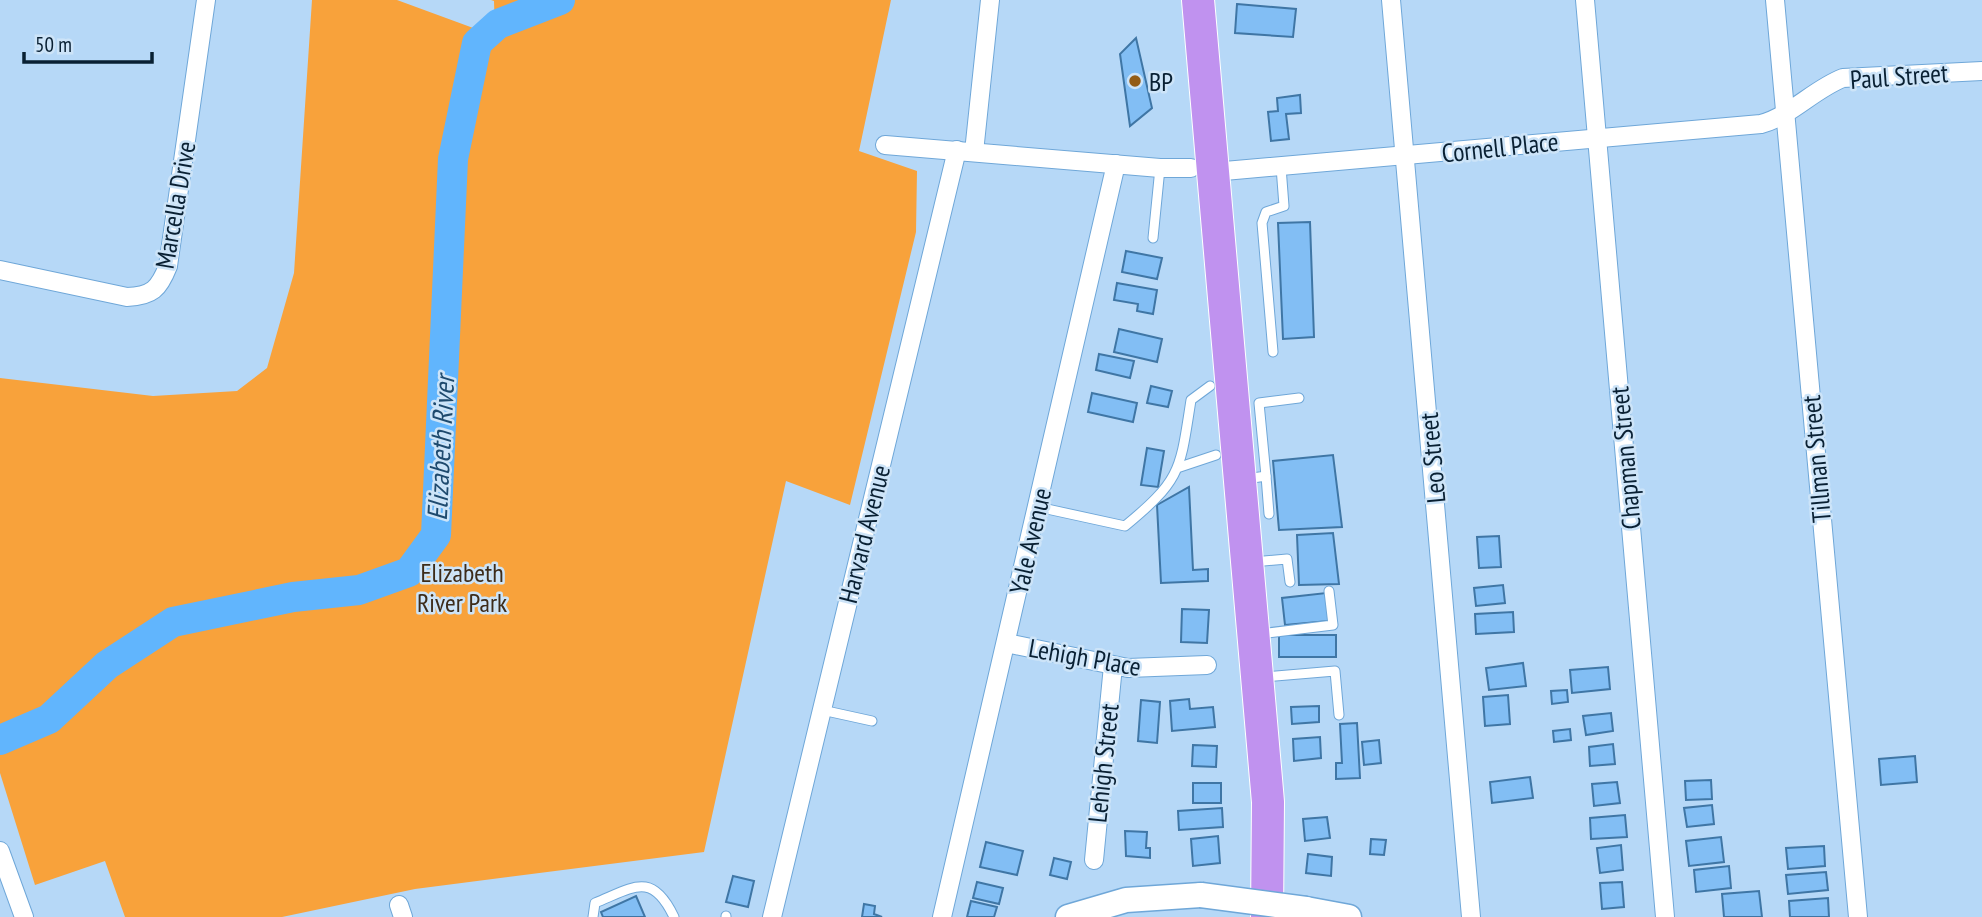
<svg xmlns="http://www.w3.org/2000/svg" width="1982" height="917" viewBox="0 0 1982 917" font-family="'PT Sans Narrow',sans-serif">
<rect width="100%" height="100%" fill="#b6d8f7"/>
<polygon fill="#f8a23b" points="312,0 397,0 495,36 494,1 491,0 891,0 859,151 917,171 916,232 850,505 786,481 704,852 415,889 282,917 125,917 105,861 35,885 0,773 0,378 153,396 237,391 267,368 294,273"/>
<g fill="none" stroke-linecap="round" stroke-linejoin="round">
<polyline stroke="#61b5fd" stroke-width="30" points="0,740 49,719 107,665 173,622 293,597 359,590 409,572 436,535 453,159 477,43 498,24 560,0"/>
</g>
<g fill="#82bef4" stroke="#3f76a5" stroke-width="2">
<polygon points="1237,4 1296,9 1293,37 1235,33"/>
<polygon points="1136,38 1152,108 1130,126 1120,54"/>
<polygon points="1300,95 1301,113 1286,114 1289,139 1271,141 1268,112 1278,111 1277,98"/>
<polygon points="1310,222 1314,337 1283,339 1278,223"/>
<polygon points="1126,251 1162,258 1157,279 1122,272"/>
<polygon points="1117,283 1157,290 1153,314 1137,311 1138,304 1114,300"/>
<polygon points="1119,329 1162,339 1157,362 1114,352"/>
<polygon points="1099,354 1134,361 1130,378 1096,370"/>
<polygon points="1151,386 1172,391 1168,407 1147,403"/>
<polygon points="1092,393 1137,403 1133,422 1088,412"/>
<polygon points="1147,448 1164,451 1158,487 1141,485"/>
<polygon points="1333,455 1342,527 1279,530 1273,461"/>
<polygon points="1189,487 1193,570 1208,569 1208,581 1161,583 1157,505"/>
<polygon points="1333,533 1339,584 1299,585 1297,535"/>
<polygon points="1499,536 1501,567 1479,568 1477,537"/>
<polygon points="1503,585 1505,603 1476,606 1474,588"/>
<polygon points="1326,593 1329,621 1285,625 1282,598"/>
<polygon points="1182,609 1209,610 1207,643 1181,642"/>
<polygon points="1513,612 1514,632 1476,634 1475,614"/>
<rect x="1279" y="635" width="57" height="22"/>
<polygon points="1523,663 1526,686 1489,690 1486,668"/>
<polygon points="1608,667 1610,689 1572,693 1570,670"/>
<polygon points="1567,690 1568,702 1552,704 1551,691"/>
<polygon points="1508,695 1510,724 1485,726 1483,697"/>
<polygon points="1189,699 1190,709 1213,707 1215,727 1172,731 1170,701"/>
<polygon points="1141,700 1160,702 1157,743 1138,741"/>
<polygon points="1319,706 1319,722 1292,724 1291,707"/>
<polygon points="1611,713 1613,731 1586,735 1583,716"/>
<polygon points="1357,723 1360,778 1336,779 1336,763 1342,763 1340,724"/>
<polygon points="1570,729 1571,740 1554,742 1553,731"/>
<polygon points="1320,737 1321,758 1294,761 1293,739"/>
<polygon points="1379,740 1381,763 1364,765 1362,742"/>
<polygon points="1613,744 1615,764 1590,766 1589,747"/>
<polygon points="1193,745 1217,746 1216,767 1192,766"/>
<polygon points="1915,756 1917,782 1881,785 1879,759"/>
<polygon points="1530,777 1533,798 1492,803 1490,782"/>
<polygon points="1711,780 1712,799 1686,800 1685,781"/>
<polygon points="1617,782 1620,803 1594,806 1592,784"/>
<rect x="1193" y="783" width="28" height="20"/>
<polygon points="1712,805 1714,824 1687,827 1684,808"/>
<polygon points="1222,808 1223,827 1179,830 1178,811"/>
<polygon points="1625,815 1627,837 1591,839 1590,818"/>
<polygon points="1327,817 1330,838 1305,841 1303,819"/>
<polygon points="1125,831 1147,832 1146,848 1150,848 1150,858 1126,856"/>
<polygon points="1218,836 1220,863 1193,866 1191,839"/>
<polygon points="1721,837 1724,862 1689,866 1686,841"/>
<polygon points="1371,839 1386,840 1384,855 1370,854"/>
<polygon points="986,842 1023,851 1017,875 980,867"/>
<polygon points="1621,845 1623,870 1600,873 1597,848"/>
<polygon points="1824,846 1825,866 1788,869 1786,848"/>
<polygon points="1308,854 1332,857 1331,876 1306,873"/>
<polygon points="1054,858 1071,862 1067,879 1050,875"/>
<polygon points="1729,866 1731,888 1696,892 1694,870"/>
<polygon points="1826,872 1828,890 1788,894 1786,875"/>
<polygon points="733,876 754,881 748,907 726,902"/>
<polygon points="977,882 1003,888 999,904 973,898"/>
<polygon points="1622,882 1624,907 1602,909 1600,883"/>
<polygon points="1759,891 1762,917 1724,917 1722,894"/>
<polygon points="636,896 645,917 603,917 601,912"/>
<polygon points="1828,898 1829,917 1790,917 1789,901"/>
<polygon points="971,901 997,907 994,917 967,917"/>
<polygon points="864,904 875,906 874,914 882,917 862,917"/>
</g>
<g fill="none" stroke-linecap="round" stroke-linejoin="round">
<defs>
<g id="lane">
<polyline points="1153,238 1160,168"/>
<polyline points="1273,352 1262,223 1266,212 1284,206 1281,167"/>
<polyline points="1180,467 1216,455"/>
<polyline points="1266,476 1269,514"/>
<polyline points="1246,479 1266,476 1259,403 1299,398"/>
<path d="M1038,507L1125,526C1182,479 1180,470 1191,400L1210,386"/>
<polyline points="1253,562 1287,559 1290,582"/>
<polyline points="1259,634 1333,625 1329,591"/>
<polyline points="1263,677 1335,671 1339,715"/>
<polyline points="822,710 872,721"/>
<path d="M593,917L595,903C634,887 652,871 674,917"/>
<polyline points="726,917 726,916"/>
</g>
<g id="street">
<polyline points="1391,0 1471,917"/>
<polyline points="1585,0 1665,917"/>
<polyline points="1775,0 1858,917"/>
<polyline points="885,145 1160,168 1191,168"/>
<polyline points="974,152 990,0"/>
<path d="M1213,172L1761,124C1791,116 1814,89 1843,78L1982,71"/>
<path d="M0,270L127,297C152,296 159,289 168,266L206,0"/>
<polyline points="1006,643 1128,668 1207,665"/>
<polyline points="0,851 24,917"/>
<polyline points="1094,860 1113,666"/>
<polyline points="399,905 403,917"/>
<polyline points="772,917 957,150"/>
<polyline points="942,917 1116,164"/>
</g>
<g id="secondary">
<polyline points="1306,909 1349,917"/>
<polyline points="1068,917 1126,900 1201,895"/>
</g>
<polyline id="highway" points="1198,0 1268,802 1267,917"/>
</defs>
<use href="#lane" stroke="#6fa7d8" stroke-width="11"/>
<use href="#street" stroke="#6fa7d8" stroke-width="20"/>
<use href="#secondary" stroke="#6fa7d8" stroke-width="27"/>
<use href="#highway" stroke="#fff" stroke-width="34"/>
<use href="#lane" stroke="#fff" stroke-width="9"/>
<use href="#street" stroke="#fff" stroke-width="18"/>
<use href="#secondary" stroke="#fff" stroke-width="24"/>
<use href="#highway" stroke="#c092ef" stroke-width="32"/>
<defs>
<polyline id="secondary-bridge" points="1201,895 1306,909"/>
</defs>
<use href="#secondary-bridge" stroke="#6fa7d8" stroke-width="27" stroke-linecap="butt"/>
<use href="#secondary-bridge" stroke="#fff" stroke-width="24"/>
</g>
<circle fill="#935c15" stroke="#cde4f8" stroke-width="2.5" cx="1135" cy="81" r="7"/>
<g text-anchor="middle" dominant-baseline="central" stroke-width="5" stroke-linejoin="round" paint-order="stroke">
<g font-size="26" fill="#092033" stroke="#cde4f8">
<text transform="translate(1899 76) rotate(-4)">Paul Street</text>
<text transform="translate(1500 147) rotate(-6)">Cornell Place</text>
<text transform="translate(175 205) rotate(-80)">Marcella Drive</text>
<text transform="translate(1432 458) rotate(-95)">Leo Street</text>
<text transform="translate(1625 458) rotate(-95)">Chapman Street</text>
<text transform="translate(1816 459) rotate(-95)">Tillman Street</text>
<text transform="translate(864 534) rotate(-76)">Harvard Avenue</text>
<text transform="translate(1030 541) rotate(-77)">Yale Avenue</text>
<text transform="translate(1085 657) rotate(10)">Lehigh Place</text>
<text transform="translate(1103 763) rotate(-84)">Lehigh Street</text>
</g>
<g font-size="26" fill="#092033" stroke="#cde4f8" text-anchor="start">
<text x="1149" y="81">BP</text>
</g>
<g font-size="26" fill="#3d2c1a" stroke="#cde4f8">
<text x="462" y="572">Elizabeth<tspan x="462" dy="30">River Park</tspan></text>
</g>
<g font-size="28" font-style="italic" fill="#1e4a6e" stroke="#cde4f8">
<text transform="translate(440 448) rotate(-87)">Elizabeth River</text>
</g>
</g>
<path d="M24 52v10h128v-10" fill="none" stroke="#092033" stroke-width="3.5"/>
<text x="35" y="52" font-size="21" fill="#092033" stroke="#cde4f8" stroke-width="5" paint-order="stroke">50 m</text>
</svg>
